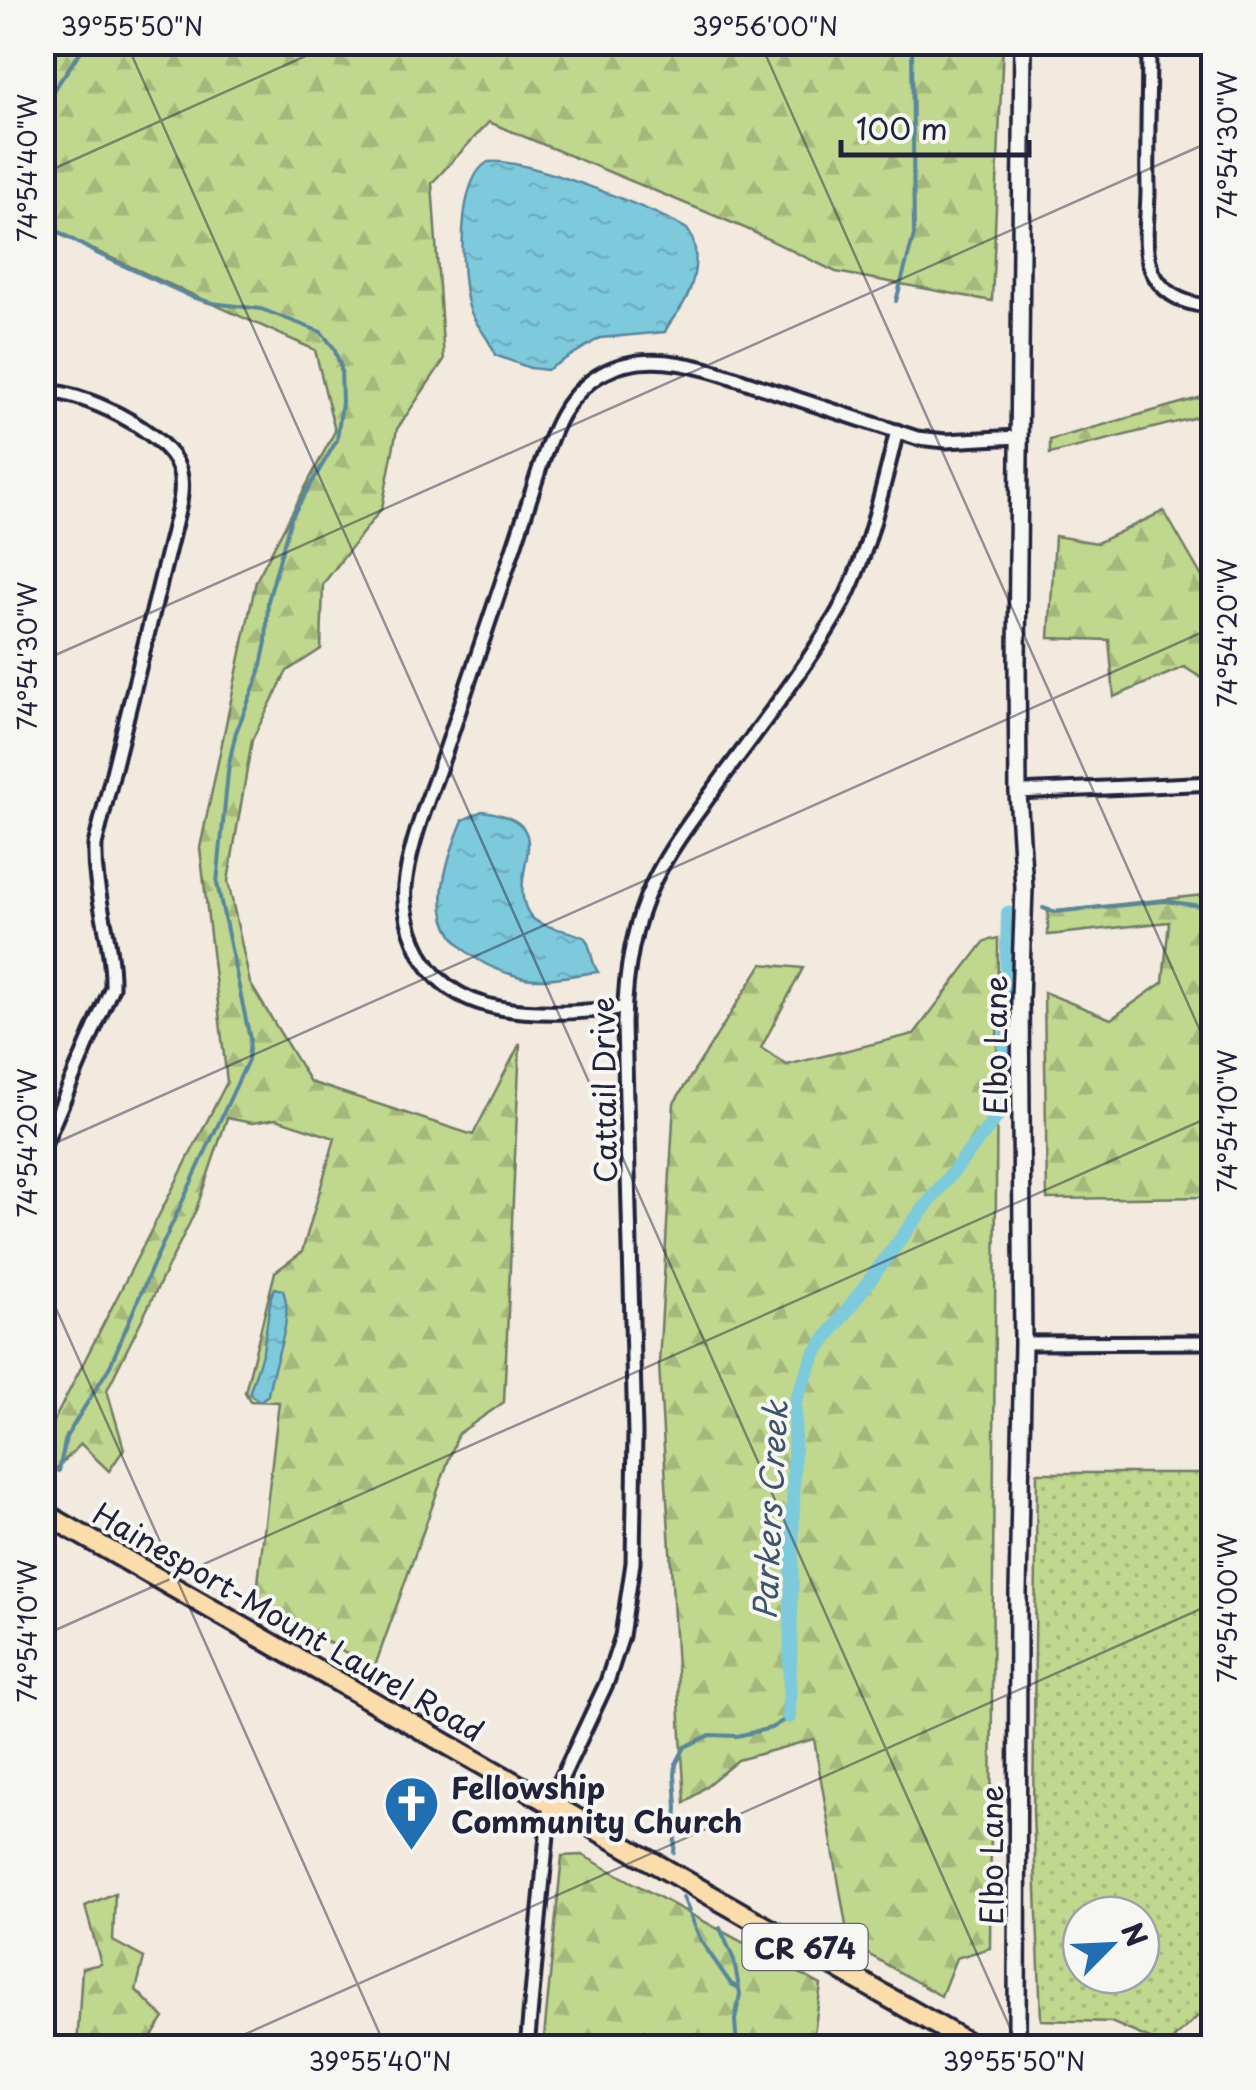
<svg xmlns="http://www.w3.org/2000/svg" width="1256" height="2090" viewBox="0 0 1256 2090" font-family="'Playpen Sans',sans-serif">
<defs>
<pattern id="forest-firs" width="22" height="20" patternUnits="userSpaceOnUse" patternTransform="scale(2.5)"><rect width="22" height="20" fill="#c0d78e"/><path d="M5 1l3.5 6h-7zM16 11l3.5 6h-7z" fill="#a5b87b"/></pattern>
<pattern id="park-dots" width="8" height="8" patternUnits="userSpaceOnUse" patternTransform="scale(2.5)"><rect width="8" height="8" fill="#c0d78e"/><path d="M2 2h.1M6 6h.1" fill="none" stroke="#a5b87b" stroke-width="1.8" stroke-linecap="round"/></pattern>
<pattern id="water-ripples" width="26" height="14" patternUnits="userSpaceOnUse" patternTransform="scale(2.5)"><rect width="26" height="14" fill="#7ecadd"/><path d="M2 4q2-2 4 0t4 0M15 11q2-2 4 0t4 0" fill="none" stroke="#6dadbf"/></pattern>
</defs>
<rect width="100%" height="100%" fill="#f2e9df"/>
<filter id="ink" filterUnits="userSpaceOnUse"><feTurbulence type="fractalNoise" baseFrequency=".01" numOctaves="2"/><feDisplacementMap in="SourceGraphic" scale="20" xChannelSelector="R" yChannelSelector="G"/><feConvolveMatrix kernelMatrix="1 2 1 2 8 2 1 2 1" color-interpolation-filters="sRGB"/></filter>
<g filter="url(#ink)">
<g fill="url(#forest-firs)" stroke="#717c64" stroke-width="2.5">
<polygon points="43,43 1003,43 992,301 836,272 747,229 489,122 432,183 444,360 397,429 382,508 323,584 321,649 287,671 252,740 228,881 250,983 310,1082 473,1135 520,1043 504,1402 458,1434 374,1669 256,1600 279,1402 250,1401 245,1392 275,1272 302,1252 335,1138 276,1119 252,1123 227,1118 196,1210 107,1390 124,1449 109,1471 81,1444 46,1479 43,1477 42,1444 227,1082 200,848 256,581 335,431 315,350 43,227"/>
<polygon points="1213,394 1213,413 1050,454 1050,440"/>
<polygon points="1164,511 1213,596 1213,685 1184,667 1114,697 1109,640 1049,638 1055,536 1097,543"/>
<polygon points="1213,894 1213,1197 1047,1199 1044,992 1111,1019 1163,982 1169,922 1048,935 1048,912"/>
<polygon points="998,938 990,1948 956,1958 941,1996 849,1943 814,1739 738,1760 685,1803 659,1364 674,1103 762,964 803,968 761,1048 787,1065 914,1034 985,941"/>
<polygon points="582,1855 821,1985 812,2047 543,2047 562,1856"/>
<polygon points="115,1893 113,1941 144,1958 136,1990 164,2018 145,2047 77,2047 82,1968 101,1964 85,1906"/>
</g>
<path fill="url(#park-dots)" stroke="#717c64" stroke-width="2.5" fill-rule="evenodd" d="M1037,1473H1213V2002L1166,2046L1111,2022L1041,2020L1033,1812ZM1081,1915H1141V1975H1081Z"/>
<g fill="url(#water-ripples)" stroke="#59879c" stroke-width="2.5">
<path d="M488,162C524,157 654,209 687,229C702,248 695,286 682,306C676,316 670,320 665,332L600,338L547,370L530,368L495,355C490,337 474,325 469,307C460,275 456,180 488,162Z"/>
<path d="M482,811C567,822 503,873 529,914C538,929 570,929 585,938C593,949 590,961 598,972C575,974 542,983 520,977C428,951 430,899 463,820Z"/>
<path d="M275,1288L283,1290C295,1324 272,1361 268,1395L260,1401L249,1394L263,1351L271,1296Z"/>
</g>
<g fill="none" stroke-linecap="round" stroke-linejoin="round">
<g stroke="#59879c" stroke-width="4">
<polyline points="42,107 87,42"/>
<polyline points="42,222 94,252 192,297 212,303 261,309 321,332 334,348 341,368 342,402 337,440 291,518 268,601 266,642 259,675 236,732 229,763 217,883 250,1039 248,1060 152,1267 110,1366 66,1437 59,1471"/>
<polyline points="896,301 914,235 912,42"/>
<polyline points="1043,908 1054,912 1165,901 1214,908"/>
<polyline points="674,1853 677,1807 675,1775 676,1764 685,1747 710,1735 737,1736 771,1728 789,1717"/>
<polyline points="683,1897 701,1941 731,1984 739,1988"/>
<polyline points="720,1928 734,1960 740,1994 735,2020 737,2048"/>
</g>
<polyline stroke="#7ecadd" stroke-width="14" points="789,1717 795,1402 815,1353 917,1217 1003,1109 1008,913"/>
<defs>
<g id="minor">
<path d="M1149,42C1149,92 1147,141 1148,191C1148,217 1141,251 1154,275C1166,297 1190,306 1214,306"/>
<path d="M42,391C80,390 167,431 179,469C184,484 181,500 177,515L95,845C93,893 113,939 112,987L42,1150"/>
<polyline points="1018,792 1214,783"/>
<path d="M624,1008C553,1014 449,1026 416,945C407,924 402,901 406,878C413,831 434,786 449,741C479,649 511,559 540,467C547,448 553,428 564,411C614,333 695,364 764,388C815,405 866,421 917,438L946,441L1018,437"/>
<polyline points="1023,1343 1214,1342"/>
<path d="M527,2048L550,1803L607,1682L622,1636L633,1563L635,1433L624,1024C625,975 632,927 653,883C666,855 684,830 702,806C746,744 795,684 834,619C867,563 881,494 897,431"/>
</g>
<polyline id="tertiary" points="1017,2048 1018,1594 1023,1343 1020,999 1024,888 1018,792 1017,663 1023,42"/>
<polyline id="primary" points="42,1512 977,2048"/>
</defs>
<use href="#minor" stroke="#22223b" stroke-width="19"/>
<use href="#tertiary" stroke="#22223b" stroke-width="22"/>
<use href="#primary" stroke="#22223b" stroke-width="25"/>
<use href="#minor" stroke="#f6f6f2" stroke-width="11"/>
<use href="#tertiary" stroke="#f6f6f2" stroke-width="15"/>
<use href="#primary" stroke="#faddab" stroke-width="18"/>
</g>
</g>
<path fill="none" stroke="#22223b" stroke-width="2.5" stroke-opacity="0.45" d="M126,42L1019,2048M760,42L1214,1062M42,174L337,42M42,661L1214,140M42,1149L1214,627M42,1277L386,2048M42,1636L1214,1115M214,2048L1214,1603"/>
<defs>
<symbol id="church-pin" viewBox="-11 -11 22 30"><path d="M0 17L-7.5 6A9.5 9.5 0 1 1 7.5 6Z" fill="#1f6fb2" stroke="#f6f6f2"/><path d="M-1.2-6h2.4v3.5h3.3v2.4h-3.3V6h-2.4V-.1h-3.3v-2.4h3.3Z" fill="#fff"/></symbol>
</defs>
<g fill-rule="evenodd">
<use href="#church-pin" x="380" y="1772" width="63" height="86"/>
</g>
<g text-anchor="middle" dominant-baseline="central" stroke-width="8" stroke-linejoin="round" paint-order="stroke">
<rect fill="#f6f6f2" stroke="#626272" stroke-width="2.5" x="742.5" y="1924" width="125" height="46" rx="8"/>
<g font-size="28" font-weight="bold" fill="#22223b">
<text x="805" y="1947">CR 674</text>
</g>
<g font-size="30" fill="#22223b" stroke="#f6f6f2">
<text transform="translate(994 1045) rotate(-90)">Elbo Lane</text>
<text transform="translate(603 1090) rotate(-91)">Cattail Drive</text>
<text transform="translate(289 1621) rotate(30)">Hainesport-Mount Laurel Road</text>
<text transform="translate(990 1855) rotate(-90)">Elbo Lane</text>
</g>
<g font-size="30" font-weight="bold" fill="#22223b" stroke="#f6f6f2" text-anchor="start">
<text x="451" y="1786">Fellowship<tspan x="451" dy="34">Community Church</tspan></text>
</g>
<g font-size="32" font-style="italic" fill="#3e546c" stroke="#f6f6f2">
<text transform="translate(769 1510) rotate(-87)">Parkers Creek</text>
</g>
</g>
<rect width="1256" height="2090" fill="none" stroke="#f6f6f2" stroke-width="110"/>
<g transform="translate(1111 1945) rotate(66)"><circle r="48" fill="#f6f6f2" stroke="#a1a1a9" stroke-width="2.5"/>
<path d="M0-8L18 38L0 25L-18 38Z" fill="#1f6fb2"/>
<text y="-15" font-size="28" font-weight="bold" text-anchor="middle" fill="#22223b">N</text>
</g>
<path d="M841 140v15h188v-15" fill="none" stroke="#22223b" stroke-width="5"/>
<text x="856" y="140" font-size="30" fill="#22223b" stroke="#f6f6f2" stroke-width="8" paint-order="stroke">100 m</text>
<rect x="55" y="55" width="1146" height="1980" fill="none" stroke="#22223b" stroke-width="4"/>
<g font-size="25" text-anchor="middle" fill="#22223b">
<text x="132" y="36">39°55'50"N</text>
<text x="765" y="36">39°56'00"N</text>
<text transform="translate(1228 145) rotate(-90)" y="9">74°54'30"W</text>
<text transform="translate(28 168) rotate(-90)" y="9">74°54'40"W</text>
<text transform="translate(1228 633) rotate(-90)" y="9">74°54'20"W</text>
<text transform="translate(28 656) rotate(-90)" y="9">74°54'30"W</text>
<text transform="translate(1228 1121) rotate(-90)" y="9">74°54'10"W</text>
<text transform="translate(28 1143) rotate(-90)" y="9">74°54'20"W</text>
<text transform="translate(1228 1608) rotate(-90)" y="9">74°54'00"W</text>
<text transform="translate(28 1631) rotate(-90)" y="9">74°54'10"W</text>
<text x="380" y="2071">39°55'40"N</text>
<text x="1014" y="2071">39°55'50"N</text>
</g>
</svg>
